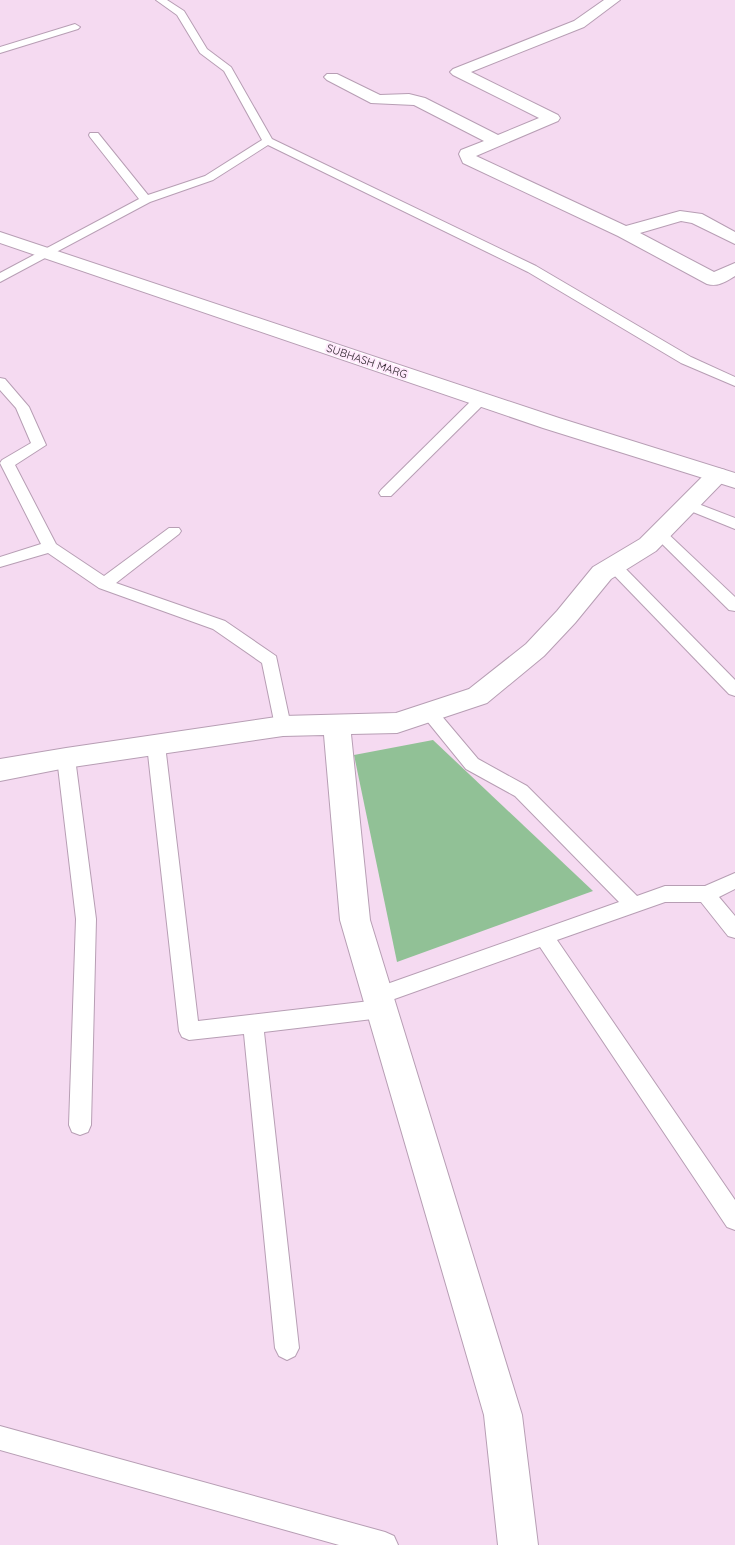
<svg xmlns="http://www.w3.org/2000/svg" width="735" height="1545" viewBox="0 0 735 1545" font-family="Quicksand,sans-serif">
<rect width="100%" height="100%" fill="#f5daf1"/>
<polygon fill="#91c196" points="433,740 593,891 397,962 354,755"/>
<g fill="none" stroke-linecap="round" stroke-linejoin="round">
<defs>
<g id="service">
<polygon points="156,0 167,0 184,11 207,49 231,67 272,139 536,266 691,357 735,377 735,386 681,363 528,272 268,145 213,180 150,202 0,282 0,273 139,199 90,137 89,135 90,133 98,133 148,195 205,176 262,140 224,71 200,53 177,15"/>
<polygon points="75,24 80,27 78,29 0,53 0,47"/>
<polygon points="0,378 5,379 29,407 46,445 15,465 56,544 104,576 169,528 179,528 181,531 179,534 116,583 225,621 276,656 291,726 289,731 283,732 277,731 275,726 262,663 213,629 99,588 48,553 0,567 0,557 41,544 0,463 2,460 31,443 16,408 0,390"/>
<polygon points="481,395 486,396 488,399 486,402 391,496 381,496 379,493 381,490 476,396"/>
<polygon points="688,500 735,518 735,529 683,508 681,505 683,502"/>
<polygon points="659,528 664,530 735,597 735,611 729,610 654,536 652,533 654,530"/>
<polygon points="614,561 619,562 735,680 735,696 729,694 609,570 606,566 609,562"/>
<polygon points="429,706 435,708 478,759 527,786 637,896 665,886 705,886 735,873 735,889 719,897 735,916 735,938 728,936 701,902 665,902 557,940 735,1200 735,1230 727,1227 540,947 386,1002 391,1009 388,1015 381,1018 264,1032 299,1348 295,1356 287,1360 279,1356 275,1348 244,1034 189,1040 182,1037 179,1031 147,745 150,740 156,738 162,740 165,745 198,1021 370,1001 367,996 370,990 619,902 515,796 466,769 423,716 421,712 423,708"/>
<polygon points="66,751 72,753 75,758 96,919 91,1125 88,1132 80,1135 72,1132 69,1125 76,919 57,758 60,753"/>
<polygon points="0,1426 385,1532 394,1536 398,1545 339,1545 0,1450"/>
</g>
<g id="minor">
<path d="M604,0H620L584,27L471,72L558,115L560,118L558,121L476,156L626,226L680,211L702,214L735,232V244L692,223L681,221L640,233L714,272L735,263V276C725,282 718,287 707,284L618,236L463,163L459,154L461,150L484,141L414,105L371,103L327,80L324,77L327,74H337L380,95L409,94L425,98L498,135L539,118L453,75L450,72L453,69L574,21Z"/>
<polygon points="717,468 725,470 728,475 725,480 656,551 611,579 575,623 544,656 487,703 397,733 351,734 370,920 522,1415 538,1545 498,1545 484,1415 340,920 324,735 283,736 66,768 0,781 0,759 66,748 283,716 396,713 469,689 526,644 557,611 593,567 640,539 709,470"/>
</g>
<polygon id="secondary" points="0,232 559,418 735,473 735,488 543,428 0,243"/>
</defs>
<use href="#service" stroke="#b79eb4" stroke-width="2"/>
<use href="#minor" stroke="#b79eb4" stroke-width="2"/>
<use href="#secondary" stroke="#b79eb4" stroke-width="2"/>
<use href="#service" fill="#fff" fill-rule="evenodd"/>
<use href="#minor" fill="#fff" fill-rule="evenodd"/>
<use href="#secondary" fill="#fff" fill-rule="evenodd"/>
</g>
<g text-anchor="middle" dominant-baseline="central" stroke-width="4" stroke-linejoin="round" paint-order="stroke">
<g font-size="11" fill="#2c222a" stroke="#ffe9fc">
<text transform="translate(367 361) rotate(19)">SUBHASH MARG</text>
</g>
</g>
</svg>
